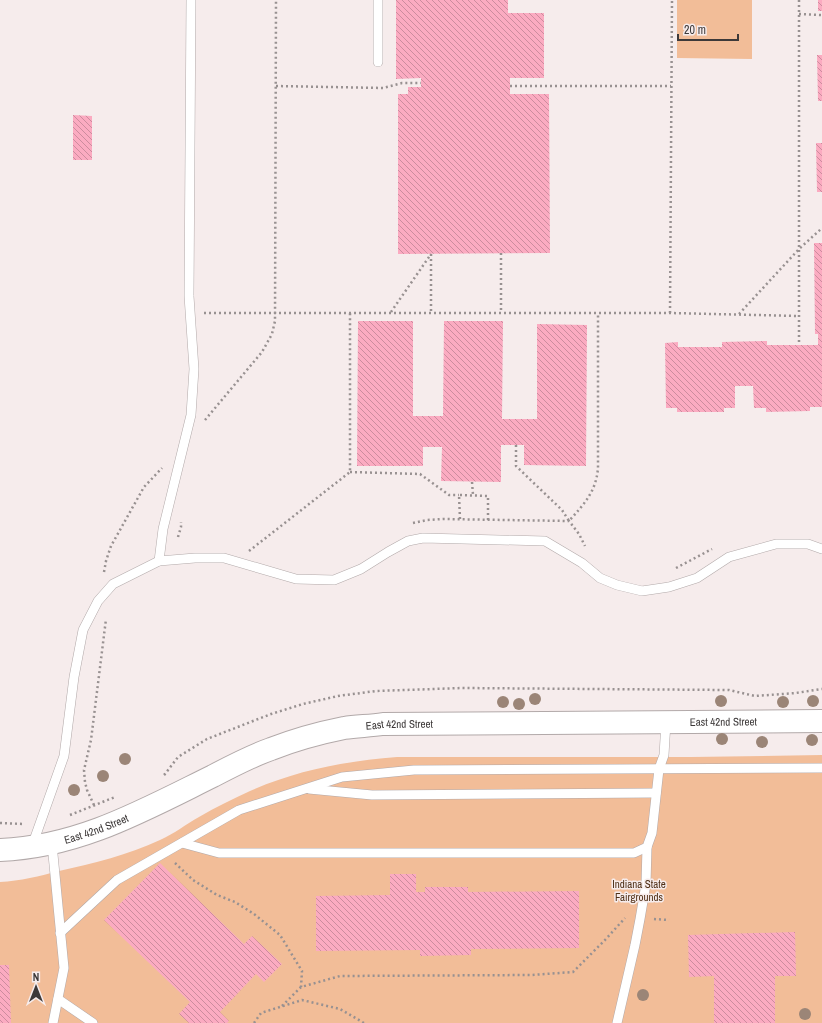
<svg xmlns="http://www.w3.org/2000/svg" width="822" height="1023" viewBox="0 0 822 1023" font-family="'Archivo Narrow',sans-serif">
<defs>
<pattern id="building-back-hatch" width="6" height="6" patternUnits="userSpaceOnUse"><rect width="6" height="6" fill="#fbabc1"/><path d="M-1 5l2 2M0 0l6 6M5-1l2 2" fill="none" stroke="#cc8c9e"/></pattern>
</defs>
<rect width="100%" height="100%" fill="#f6ecec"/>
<g fill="#f2bd98">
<polygon points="677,0 752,0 752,59 677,58"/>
<path d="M822,755V1023H0V882C20,881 40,876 59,871C94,863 128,855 160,840C174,834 186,824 199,817C216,807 233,799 250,791C297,770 347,761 397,757H691Z"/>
</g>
<g fill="url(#building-back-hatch)">
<polygon points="396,0 508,0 508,13 544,13 544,78 510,78 510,94 549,94 550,253 398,254 398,94 408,94 408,87 421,87 421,78 396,79"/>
<rect x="818" y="0" width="4" height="11"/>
<polygon points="817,55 822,55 822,101 818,101"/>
<polygon points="73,115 92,116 92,160 73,160"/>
<polygon points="816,143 822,143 822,192 817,192"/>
<polygon points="814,243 822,243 822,407 810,407 810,411 766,412 766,408 754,408 753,386 735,386 735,408 724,408 724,412 677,412 677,408 666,408 665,343 678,342 678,347 722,347 722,342 767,341 767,345 818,345 818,334 815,334"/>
<polygon points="358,321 413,321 413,416 443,416 444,321 503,321 502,419 537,419 537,324 587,325 586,466 524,465 524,445 501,445 501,482 441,481 442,447 423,447 423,466 357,466"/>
<polygon points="160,863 244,944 252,936 282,964 264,982 256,974 220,1012 229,1021 227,1023 189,1023 179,1014 190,1002 104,920"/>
<polygon points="390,874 416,874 416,892 425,892 425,887 468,887 468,892 579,891 579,948 471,949 471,955 420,956 420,950 316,951 316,896 390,895"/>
<polygon points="795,932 796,976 775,976 775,1023 714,1023 714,976 689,977 688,935"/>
<polygon points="0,965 9,965 11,1023 0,1023"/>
</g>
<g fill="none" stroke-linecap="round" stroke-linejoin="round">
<defs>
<g id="service">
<polyline points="378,0 378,62"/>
<polyline points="159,561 163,529 191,415 194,369 189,296 191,0"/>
<polyline points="309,789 372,795 656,793"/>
<polyline points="182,843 219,853 634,853 647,847 652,833 659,769 664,755 666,722"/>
<polyline points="52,844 64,968 53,1023"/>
<polyline points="32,846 64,756 74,677 83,630 98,601 113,584 159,561 195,558 224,558 296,579 334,580 361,569 388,552 408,541 423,538 545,541 582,563 600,578 617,585 642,591 669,587 697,578 729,557 776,544 808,544 822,549"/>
<polyline points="60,933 117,880 239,810 342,777 414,770 822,768"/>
<polyline points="58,999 93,1023"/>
<polyline points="617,1023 635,945 640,919 646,884 647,847"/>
</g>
<g id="tertiary">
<path id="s1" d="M0,850C79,847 144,810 213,776C232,766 251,756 271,749C294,740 319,733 344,728C357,726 370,726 383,724L822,721"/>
</g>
</defs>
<use href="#service" stroke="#b2a9a9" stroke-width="10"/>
<use href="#tertiary" stroke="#b2a9a9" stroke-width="24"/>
<g stroke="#989191" stroke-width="2.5" stroke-dasharray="2 3" stroke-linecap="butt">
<polyline points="799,0 799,345"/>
<polyline points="799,14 821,15"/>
<polyline points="276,86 383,88 402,83 421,83"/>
<polyline points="510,86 671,86"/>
<polyline points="501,253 501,313"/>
<polyline points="431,254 431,313"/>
<polyline points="391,312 431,254"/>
<polyline points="204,313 670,313 799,316"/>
<polyline points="670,313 672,0"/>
<polyline points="739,314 799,249 821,229"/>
<polyline points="205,420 262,352 272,334 275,321 276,0"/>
<path d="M516,445V466L562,510L569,521C584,504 596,492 598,468V313"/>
<polyline points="350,472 420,474 449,495 459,495"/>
<polyline points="472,482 473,495"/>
<polyline points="460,519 459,495 488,496 488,520"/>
<polyline points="413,523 427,520 443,519 569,521 579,534 585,546"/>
<polyline points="178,537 181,527 181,522"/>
<polyline points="249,551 350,472 350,313"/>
<polyline points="676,568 712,549"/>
<polyline points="104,572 106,561 111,546 144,487 162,468"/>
<polyline points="164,775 165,774 178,757 207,739 271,714 303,704 338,696 376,691 462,688 729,690 755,696 796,693 822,689"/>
<polyline points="94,805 87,790 85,782 84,770 91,740 106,619"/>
<polyline points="70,815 115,797"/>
<polyline points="0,823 24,824"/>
<polyline points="175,863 193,880 217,895 235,902 254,914 280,935 302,971 301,987"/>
<polyline points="654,919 669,920"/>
<polyline points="282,1006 301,987 340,976 532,975 573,972 605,940 625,918"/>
<polyline points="254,1023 261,1013 302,1000 340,1009 364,1023"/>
</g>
<use href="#service" stroke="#fff" stroke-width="9"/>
<use href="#tertiary" stroke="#fff" stroke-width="22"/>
</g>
<g fill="#9b8577">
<circle cx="535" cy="699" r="6"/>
<circle cx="721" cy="701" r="6"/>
<circle cx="813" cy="701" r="6"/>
<circle cx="503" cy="702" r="6"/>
<circle cx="783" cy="702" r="6"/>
<circle cx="519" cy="704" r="6"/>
<circle cx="722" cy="739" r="6"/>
<circle cx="812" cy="740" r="6"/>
<circle cx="762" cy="742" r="6"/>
<circle cx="125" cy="759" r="6"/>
<circle cx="103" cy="776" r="6"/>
<circle cx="74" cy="790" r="6"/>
<circle cx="643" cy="995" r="6"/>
<circle cx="805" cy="1014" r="6"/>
</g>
<g text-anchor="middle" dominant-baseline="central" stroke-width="3" stroke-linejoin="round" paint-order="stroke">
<g font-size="11" fill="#3d3939" stroke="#f6ecec">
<text stroke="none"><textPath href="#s1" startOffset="747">East 42nd Street</textPath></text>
<text stroke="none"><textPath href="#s1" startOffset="423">East 42nd Street</textPath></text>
<text stroke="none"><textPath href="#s1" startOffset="99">East 42nd Street</textPath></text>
</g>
<g font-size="11" fill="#503017" stroke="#f6ecec">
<text x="639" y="884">Indiana State<tspan x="639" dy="13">Fairgrounds</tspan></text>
</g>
</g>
<g transform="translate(36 987)" stroke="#f6ecec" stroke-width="3" paint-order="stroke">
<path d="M0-3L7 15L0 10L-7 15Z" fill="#3d3939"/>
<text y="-6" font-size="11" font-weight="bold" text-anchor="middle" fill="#3d3939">N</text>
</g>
<path d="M678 34v6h60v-6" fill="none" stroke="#3d3939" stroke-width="2"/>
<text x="684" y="34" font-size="12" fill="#3d3939" stroke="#f6ecec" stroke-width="3" paint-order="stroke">20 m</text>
</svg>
